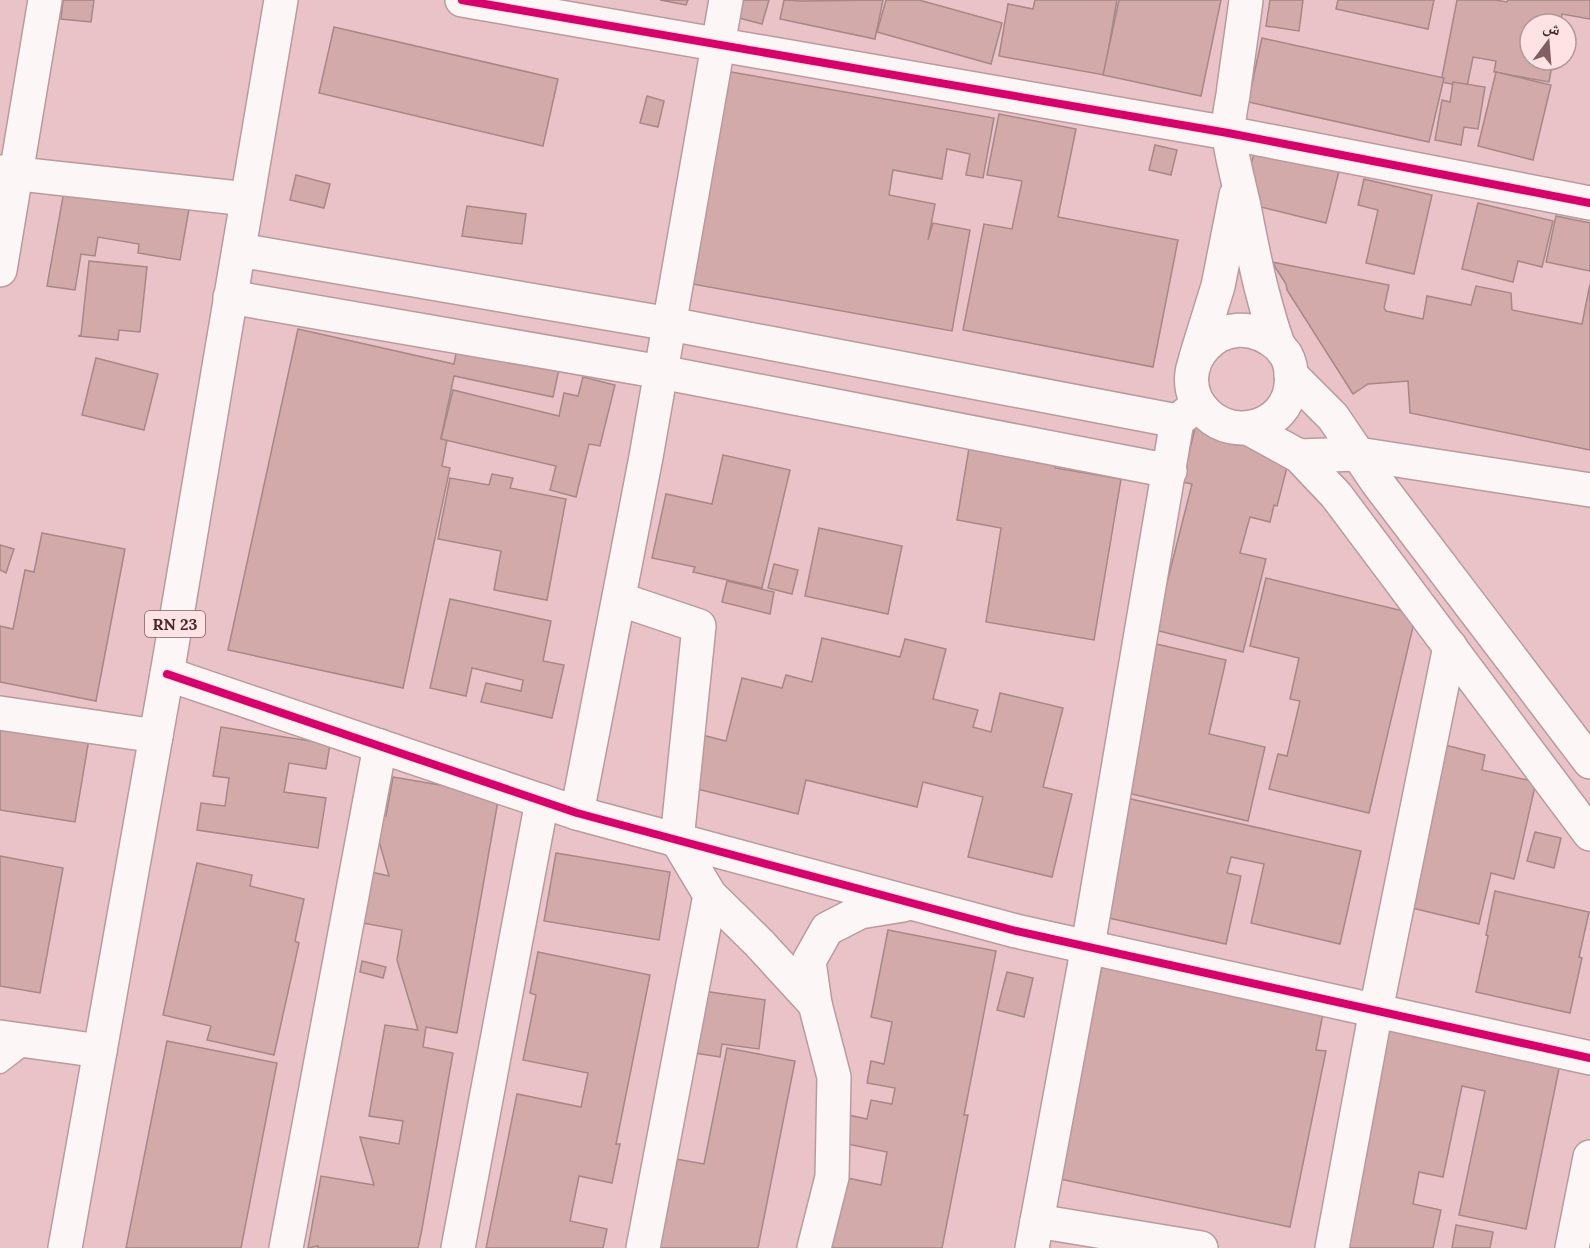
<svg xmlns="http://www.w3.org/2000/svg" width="1590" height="1248" viewBox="0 0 1590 1248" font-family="Lora,'Noto Naskh Arabic',serif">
<rect width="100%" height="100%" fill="#eac3c8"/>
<g fill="#d1aaa9" stroke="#a78787" stroke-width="1.5">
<polygon points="63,0 94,0 91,22 61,19"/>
<polygon points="660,0 688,0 686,5"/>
<polygon points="724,0 769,0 762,24 720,13"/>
<polygon points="784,0 801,1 883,0 875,39 780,19"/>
<polygon points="886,0 919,0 1002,23 991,64 877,32"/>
<polygon points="1035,0 1117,0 1104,75 999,56 1008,4 1033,9"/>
<polygon points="1119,0 1221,0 1201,96 1103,75"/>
<polygon points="1270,0 1303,0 1299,31 1266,26"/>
<polygon points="1338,0 1434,0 1428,29 1336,9"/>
<polygon points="1457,0 1495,0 1507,2 1508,0 1590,0 1590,19 1562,14 1560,24 1530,24 1530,60 1553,60 1549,82 1494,72 1496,61 1473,57 1467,87 1441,82"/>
<polygon points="334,27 558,79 543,146 319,93"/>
<polygon points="1262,38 1444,78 1429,142 1248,102"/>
<polygon points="714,69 994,118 983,178 966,175 970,154 947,149 942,179 893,170 889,195 935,204 928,240 933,223 970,230 952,331 676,281"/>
<polygon points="1496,72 1551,85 1533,160 1478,146"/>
<polygon points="1453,82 1485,87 1478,129 1464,127 1461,145 1435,140 1442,100 1450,102"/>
<polygon points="647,96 664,101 658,127 640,123"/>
<polygon points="999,114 1076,129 1058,217 1178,240 1153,367 963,330 984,224 1012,229 1022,181 987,175"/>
<polygon points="1155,145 1177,150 1171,175 1149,170"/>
<polygon points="1255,150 1339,171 1326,223 1241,202"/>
<polygon points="296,175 330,184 324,208 290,200"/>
<polygon points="1364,179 1432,195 1414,274 1366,263 1378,210 1358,205"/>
<polygon points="64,191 192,192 180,260 138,253 139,244 98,237 95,256 81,254 75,290 47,286"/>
<polygon points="1478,203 1553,221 1542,267 1518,261 1513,282 1462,269"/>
<polygon points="467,206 526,214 522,244 462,236"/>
<polygon points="1556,216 1590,223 1590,271 1546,262"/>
<polygon points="89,261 147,267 140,332 119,330 118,340 78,336 81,335"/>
<polygon points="1272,262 1389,285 1384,308 1386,311 1423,319 1427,296 1471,305 1476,286 1511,293 1512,310 1582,324 1590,284 1590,450 1410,413 1408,381 1368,384 1353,394 1287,290 1286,284"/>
<polygon points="298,329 454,364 459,338 561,360 553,397 454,376 441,438 447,440 442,466 450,468 403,688 228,650"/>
<polygon points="96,358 158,374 144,430 82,415"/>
<polygon points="583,377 615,385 600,446 589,444 576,497 550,490 556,466 441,439 453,390 559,416 564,393 578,396"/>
<polygon points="1196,424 1292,448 1277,506 1274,505 1270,522 1250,517 1240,553 1266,559 1243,652 1155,630 1192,484 1182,482"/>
<polygon points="970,442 1057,457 1055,468 1121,479 1094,640 986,622 1001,528 957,520"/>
<polygon points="723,455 790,470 762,588 693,572 695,567 652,558 666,494 712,504"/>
<polygon points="492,474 513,478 510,488 566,499 547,600 494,590 501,551 438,539 450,478 489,485"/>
<polygon points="819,528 902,546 888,614 805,596"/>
<polygon points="42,533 125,549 96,701 0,682 0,626 13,629 25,570 34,572"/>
<polygon points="0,545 14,549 6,573 0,570"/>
<polygon points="774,564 798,570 792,594 768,588"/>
<polygon points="1266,578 1416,614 1369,813 1269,789 1278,754 1287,756 1300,701 1290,699 1299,658 1250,646"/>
<polygon points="727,581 774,592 770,614 722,602"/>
<polygon points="450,599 551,621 543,661 564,665 552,718 481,702 486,683 521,691 523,680 472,668 466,696 430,688"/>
<polygon points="822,638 900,657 905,639 946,649 933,699 978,710 973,727 991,732 1000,693 1063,708 1043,787 1072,794 1052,877 968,857 983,797 923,782 917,807 806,780 798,814 689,787 702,735 726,741 742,678 782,688 786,675 812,682"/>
<polygon points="1152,643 1226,660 1209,734 1265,747 1248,821 1123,792"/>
<polygon points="0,711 91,727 75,822 0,810"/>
<polygon points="221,727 330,744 326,769 289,763 284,792 326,798 318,848 197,830 201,803 225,806 229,778 213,776"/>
<polygon points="1433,742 1485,755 1482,770 1536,782 1514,879 1491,873 1479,924 1395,904"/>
<polygon points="393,777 499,795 457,1033 426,1027 423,1047 453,1053 422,1229 418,1248 318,1248 318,1246 308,1248 321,1176 374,1185 360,1137 399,1144 403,1121 369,1116 385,1025 418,1030 397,960 402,930 362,923 371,872 389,876 371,814 386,816"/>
<polygon points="1122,797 1361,851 1340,944 1251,923 1264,864 1231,857 1227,873 1241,876 1226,944 1095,915"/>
<polygon points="1535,832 1561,838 1554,868 1527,861"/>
<polygon points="556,853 670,872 659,940 544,921"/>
<polygon points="0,856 63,868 40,993 0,986"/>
<polygon points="197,863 252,875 250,886 304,899 295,941 299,943 274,1055 207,1040 211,1026 163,1015"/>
<polygon points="1495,891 1589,912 1579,957 1582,958 1570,1013 1476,992 1488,936 1486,935"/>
<polygon points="888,930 996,951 964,1115 968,1115 942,1248 824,1248 838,1176 881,1185 887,1152 842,1143 848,1115 867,1119 871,1100 892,1104 895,1088 867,1083 871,1061 884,1064 892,1022 871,1017"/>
<polygon points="538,952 650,975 616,1144 620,1144 612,1183 579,1176 570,1221 607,1229 603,1248 486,1248 517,1094 581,1107 588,1073 523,1060 536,995 530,993"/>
<polygon points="362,961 386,967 383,978 360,972"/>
<polygon points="1103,961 1324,1008 1316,1050 1326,1051 1290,1227 1050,1177 1084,1014 1092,1016"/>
<polygon points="1007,972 1033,978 1024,1017 997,1010"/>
<polygon points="696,990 765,1000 759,1049 722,1044 720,1057 688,1052"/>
<polygon points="1381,1022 1561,1059 1526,1229 1459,1215 1485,1091 1462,1086 1443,1177 1419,1172 1413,1204 1441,1210 1433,1248 1335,1248"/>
<polygon points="167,1041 277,1063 241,1248 126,1248"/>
<polygon points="727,1048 795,1061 758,1248 647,1248 665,1157 704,1164"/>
<polygon points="1456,1225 1493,1232 1490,1248 1452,1248"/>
</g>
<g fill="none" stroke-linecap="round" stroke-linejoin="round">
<defs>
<polyline id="lane" points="0,1064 30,1041"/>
<g id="street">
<polyline points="462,0 1228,133 1590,203"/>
<polyline points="0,172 247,199"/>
<polyline points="239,250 670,324 1177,421"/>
<polyline points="0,270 45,0"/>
<polyline points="230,297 661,372 1170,471"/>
<polyline points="1299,456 1358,454 1590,490"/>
<polyline points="619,599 699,626 677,840 710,895 759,943 815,1004 834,1077 832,1177 814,1248"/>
<polyline points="167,674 577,813 677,840 1016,931 1590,1058"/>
<polyline points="0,713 156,736"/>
<polyline points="577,813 646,457 726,0"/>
<polyline points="815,1004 809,961 827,929 860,912 903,905"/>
<polyline points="0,1037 100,1051"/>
<polyline points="1037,1221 1201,1248"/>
<polyline points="286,1248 380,746"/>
<polyline points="458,1248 542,801"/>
<polyline points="643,1248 710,895"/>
<polyline points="1032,1248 1088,946 1177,421 1195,407"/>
<polyline points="1332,1248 1376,1010 1450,646"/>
<polyline points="1572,1248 1590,1157"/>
</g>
<g id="secondary">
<path d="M1246,0C1242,32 1237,63 1233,95C1231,107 1227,123 1229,136C1232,158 1238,180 1243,202C1249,231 1254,259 1261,287C1266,306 1271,326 1278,344C1280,348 1283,351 1286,355C1291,364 1292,376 1291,386C1286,427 1235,441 1207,414C1162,371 1224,298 1279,346"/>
<polyline points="1196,357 1218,286 1236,195"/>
<polyline points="1291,375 1333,417 1377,482 1590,762"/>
<polyline points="1248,428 1299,456 1336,495 1590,834"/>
</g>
<polyline id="primary" points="65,1248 167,674 281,0"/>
</defs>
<use href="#lane" stroke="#ba9a9e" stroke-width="21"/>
<use href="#street" stroke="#ba9a9e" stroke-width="36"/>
<use href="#secondary" stroke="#ba9a9e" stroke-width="36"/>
<use href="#primary" stroke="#ba9a9e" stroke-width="36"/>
<use href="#lane" stroke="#fcf6f7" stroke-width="18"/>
<use href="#street" stroke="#fcf6f7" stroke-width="33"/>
<use href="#secondary" stroke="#fcf6f7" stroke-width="33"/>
<use href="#primary" stroke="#fcf6f7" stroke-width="33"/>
<defs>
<g id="cycleway">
<polyline points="462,0 1228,133 1590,203"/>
<polyline points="167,674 577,813 677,840 1016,931 1590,1058"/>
</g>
</defs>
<use href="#cycleway" stroke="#fee2e4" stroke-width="11"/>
<use href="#cycleway" stroke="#d6006c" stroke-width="8"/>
</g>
<g text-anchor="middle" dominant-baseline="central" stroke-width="6" stroke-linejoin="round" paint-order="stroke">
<rect fill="#fee2e4" stroke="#7f5f63" stroke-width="1.5" x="145" y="611" width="60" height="26" rx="4.5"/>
<g font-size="16" font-weight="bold" fill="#49272c">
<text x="175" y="624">RN 23</text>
</g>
</g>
<g transform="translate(1548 42) rotate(16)"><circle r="28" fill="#fee2e4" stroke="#b6979a" stroke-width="1.5"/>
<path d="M0-4.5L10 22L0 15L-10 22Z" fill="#815e63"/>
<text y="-9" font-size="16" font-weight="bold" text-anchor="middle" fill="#49272c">ش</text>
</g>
</svg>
